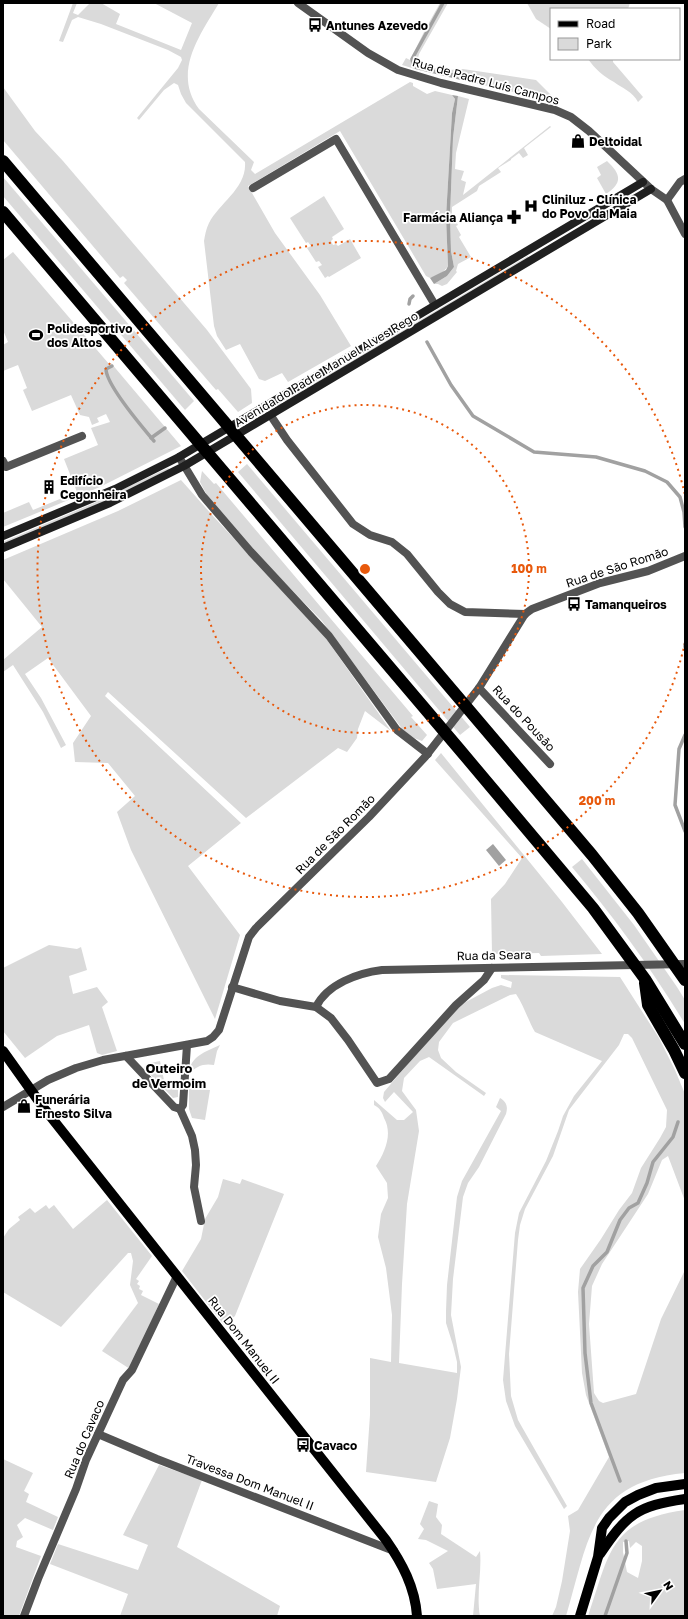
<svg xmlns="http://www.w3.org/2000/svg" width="688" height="1619" viewBox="0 0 688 1619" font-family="'Golos Text',sans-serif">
<rect width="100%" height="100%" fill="#fff"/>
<g fill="#dadada" fill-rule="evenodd">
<path d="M73,3H77L73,13L78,15L90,3H101L120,14L116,24L181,50L192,23L154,3H219C200,35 172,72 199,109L254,162L251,170L255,174L410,82L413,83V86L427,94L435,91L452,95L455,99L452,113L446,217L448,266C444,272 437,276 430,278L426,276L340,131L248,186L275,233L320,295L351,346L288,382L282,373L265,381L259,379L240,344L226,350L217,336L214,326L204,241C205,235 206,229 209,223C219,203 247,188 245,162L186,103L181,94L178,85L174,83L164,90L139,120L137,118L178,68L182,60L181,57L168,50L101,24L78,17L72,20L63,42L59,41Z"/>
<polygon points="440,3 448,3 419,54 417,62 421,66 449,70 463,69 536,80 558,102 461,80 453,73 415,65 413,67 415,69 402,65 406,58 410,60 426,28"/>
<polygon points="527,3 630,3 628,9 551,9 551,29 536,19"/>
<path d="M588,59H613V62L643,97L638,102C633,92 622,88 614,82C603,76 595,69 588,59Z"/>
<polygon points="3,87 35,131 63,161 207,330 251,389 252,403 238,412 218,389 216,390 124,283 127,280 123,276 120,278 3,140"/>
<polygon points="458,96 469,99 456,153 455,169 464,171 461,180 466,182 463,195 550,126 551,127 524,148 528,155 523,158 519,153 511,159 511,160 498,168 501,172 479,186 477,191 452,207 452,214 458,225 456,226 461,235 459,237 471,257 458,264 456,271 457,272 447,284 442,286 438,284 434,284 447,276 454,267 451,251 450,216 453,138"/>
<path d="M607,161C621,174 623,183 606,194L597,178L601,175L597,167Z"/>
<polygon points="3,177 194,401 185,410 3,196"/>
<polygon points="324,196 344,229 332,237 333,239 331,241 333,245 336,244 338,246 350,239 361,258 329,277 328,276 325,278 318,267 322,265 319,261 316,262 307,248 311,246 308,242 306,243 290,218"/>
<polygon points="13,252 109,364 111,363 181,446 100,487 3,527 3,513 29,502 33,510 77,492 64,459 98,445 91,428 110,422 106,414 97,418 99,422 92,425 89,417 80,415 71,395 32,411 23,390 27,388 18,365 3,371 3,345 8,342 3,330 3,260"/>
<polygon points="528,256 529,259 268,411 269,410"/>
<polygon points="247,464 470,727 460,735 238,472"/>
<polygon points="168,468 170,469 120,495 3,545 3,542 94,503"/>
<polygon points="202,471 214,484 216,483 413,716 411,717 427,735 422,741 414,738 403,730 322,621 257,554 208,497 200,482"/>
<polygon points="181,480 213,516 325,637 391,731 365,711 358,729 357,738 347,752 338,748 246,818 108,692 105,696 241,823 188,866 240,935 215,1019 131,850 117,812 135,796 108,763 75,762 73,743 91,716 48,658 25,674 41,698 66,745 61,748 43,712 13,665 3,672 3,660 42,627 3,579 3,560 118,511"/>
<polygon points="441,753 562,902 602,954 541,956 539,953 492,954 491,899 505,884 522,858 435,760"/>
<path d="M582,859L634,925L677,987L685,1000V1024C651,968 614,917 572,867Z"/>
<polygon points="49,945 77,949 81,947 87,970 69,976 73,994 97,987 108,1002 102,1007 117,1051 102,1055 97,1053 89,1025 57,1036 25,1058 3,1031 3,968"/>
<path d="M501,975L620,977L659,1038L675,1070L685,1094V1201L668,1156L662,1160L648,1194L602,1264L592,1286L589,1324L594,1393L599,1401L603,1403L636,1394L661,1319L685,1270V1473C590,1482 589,1539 566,1616H552L556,1607L562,1581L570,1531L568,1516L578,1510L609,1457L586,1395L582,1373L578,1292L580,1269L601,1239L619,1210L632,1193L641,1168L660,1138L666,1127L667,1110L632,1038L628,1034H624L619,1045L569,1110L553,1156L525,1209L520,1225L518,1240L509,1354L511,1396L518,1420L567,1506L564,1509L515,1426L506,1401L503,1380L515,1233L519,1213L546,1161L558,1131L563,1116L574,1096L602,1061L535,1032C528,1020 524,1006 516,994L510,995L453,1023L439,1042L438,1050L441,1058L456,1072L486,1093L484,1096L429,1057L420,1061L404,1078L402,1091L416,1110L419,1131L407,1204L402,1284L399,1363L457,1373V1362L453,1345L446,1323V1311L447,1285L457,1197L462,1181L501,1111L496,1107L500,1098C507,1102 508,1107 506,1114L479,1167L468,1183L463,1197L453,1279L451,1315L461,1367L457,1399L450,1438L436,1482L366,1472L370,1415V1358L391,1362L392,1315L386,1268L378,1237L381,1214L388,1198L387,1183L376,1166C385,1152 393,1134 384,1118C382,1112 380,1108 374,1105V1100L397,1120H404L413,1112L394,1092L385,1102L383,1098L384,1092L424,1045L462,1004L492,988L501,985L511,988L512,982L501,978Z"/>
<path d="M220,1045L217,1051L214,1065C204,1063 196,1066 189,1074C190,1056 205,1052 220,1045Z"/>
<polygon points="160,1061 165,1085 178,1084 178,1097 173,1098 144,1068 146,1064"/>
<polygon points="189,1089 210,1090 205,1120 192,1118 189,1109"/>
<polygon points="223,1179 240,1184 242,1179 284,1194 235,1316 224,1325 182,1271 201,1239 205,1219 218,1197"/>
<polygon points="107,1200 152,1256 136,1279 139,1281 137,1284 140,1286 139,1289 143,1291 141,1295 159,1304 130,1369 102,1351 138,1303 130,1285 133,1261 131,1253 128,1253 61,1327 3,1292 3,1238 9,1229 20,1220 18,1217 30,1208 35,1213 46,1205 49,1209 54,1205 73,1229"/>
<polygon points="3,1459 33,1473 24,1491 29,1494 26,1502 58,1517 53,1530 25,1518 17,1525 23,1537 17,1541 16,1547 41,1556 19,1616 3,1616"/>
<polygon points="159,1465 202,1480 177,1547 280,1606 277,1616 120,1616 128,1594 50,1564 58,1544 138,1570 148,1545 123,1535"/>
<path d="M429,1501L438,1504L436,1517L442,1525L441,1534L476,1557L480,1551C482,1572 476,1595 480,1616H473L476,1584L437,1589L433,1569L429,1563L448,1551L426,1540L418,1539L424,1529L420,1524Z"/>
<path d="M685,1510V1616H588C610,1552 609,1521 685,1510ZM629,1541L630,1548L636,1542L642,1546V1561L638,1578L627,1572L623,1552V1542Z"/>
</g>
<g fill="#a1a1a1">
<polygon points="413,64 417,66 453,73 461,80 415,69"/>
<polygon points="452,95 458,96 453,138 450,216 451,251 454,267 447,276 434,284 430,278 446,270 448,266 446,217 452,113 455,99"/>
<polygon points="493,844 506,860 499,866 486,850"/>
</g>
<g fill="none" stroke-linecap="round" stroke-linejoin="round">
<g stroke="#a1a1a1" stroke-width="3.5">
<polyline points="416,67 413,64 412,59 443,3"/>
<polyline points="409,304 410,299 413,296"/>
<polyline points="427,342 451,385 473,416 534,452 596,457 645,471 667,482 680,497 684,512 685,527"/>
<path d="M112,366L106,369C106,385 143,428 154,441"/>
<polyline points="151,438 165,428"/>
<polyline points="685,644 685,647"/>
<polyline points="685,735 679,749 675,805 685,831"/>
<polyline points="620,1481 591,1403 585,1353 583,1288 593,1266 607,1252 620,1220 629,1208 638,1203 647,1183 653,1162 673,1137 678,1122"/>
<polyline points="605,1616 627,1553 626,1541"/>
</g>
<g stroke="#535353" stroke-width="8">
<polyline points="253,188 336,139 435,305"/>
<polyline points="667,200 680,182 685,179"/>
<polyline points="271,416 287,440 353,524 370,535 392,542 407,554 438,592 450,604 465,612 525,614"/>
<polyline points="179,457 202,495 251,552 329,636 397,730 428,754"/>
<polyline points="3,461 6,467 82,436"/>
<polyline points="479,688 550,764"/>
<polyline points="232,987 280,1001 316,1007 331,1018 348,1040 377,1083 389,1079 456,1005 484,980 492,968"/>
<path d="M316,1007C327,984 358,973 382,970L685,964"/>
<polyline points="126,1056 174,1107 180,1109"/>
<polyline points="3,1107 48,1080 76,1068 103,1060 207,1041 213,1037 219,1030 249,937 256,928 369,817 425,757 479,688 525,614 532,609 600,583 648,571 685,556"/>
<polyline points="180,1109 192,1136 195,1150 196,1165 194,1187 201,1221"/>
<polyline points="180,1109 183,1105 187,1045"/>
<polyline points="98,1434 157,1459 394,1551"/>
<polyline points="24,1616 38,1579 76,1489 86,1460 123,1380 132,1370 177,1276"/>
</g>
<polyline stroke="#535353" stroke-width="8" points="298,3 368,53 398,70 441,83 555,110 571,117 589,131 651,189 667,200 685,234"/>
<g stroke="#202020" stroke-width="8">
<polyline points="3,536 115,489 179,457 643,182"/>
<polyline points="3,548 110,503 184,466 651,189"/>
</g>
<g stroke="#000" stroke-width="10">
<path d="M3,1051L43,1107L386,1540C402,1563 415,1587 417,1616"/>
<path d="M600,1554C627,1514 637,1506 685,1499"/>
<polyline points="580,1616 598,1557 602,1528 609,1518 625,1502 638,1495 656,1488 685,1484"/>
</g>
<g stroke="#000" stroke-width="12">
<polyline points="3,161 592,855 638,913 685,980"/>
<polyline points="3,212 460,750 593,908 645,979 685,1044"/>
<polyline points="645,983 648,1005 674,1050 685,1073"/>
</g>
</g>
<g fill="none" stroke="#e8590c" stroke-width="2" stroke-dasharray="2 4">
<circle cx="365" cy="569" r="164"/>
<path d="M685 643A328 328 0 1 1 685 495"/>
</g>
<defs>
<symbol id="bus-bare" viewBox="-9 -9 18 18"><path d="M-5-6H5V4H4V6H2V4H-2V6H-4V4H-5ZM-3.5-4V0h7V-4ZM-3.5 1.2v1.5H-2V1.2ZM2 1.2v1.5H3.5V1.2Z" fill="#000" stroke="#fff" stroke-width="2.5" paint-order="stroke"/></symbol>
<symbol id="shop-bare" viewBox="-9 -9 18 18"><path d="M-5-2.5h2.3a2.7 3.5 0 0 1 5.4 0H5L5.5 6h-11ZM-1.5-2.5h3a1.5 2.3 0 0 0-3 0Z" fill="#000" stroke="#fff" stroke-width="2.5" paint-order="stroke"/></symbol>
<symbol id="hospital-bare" viewBox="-9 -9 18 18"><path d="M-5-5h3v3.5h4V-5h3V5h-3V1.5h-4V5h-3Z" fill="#000" stroke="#fff" stroke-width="2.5" paint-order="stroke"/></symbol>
<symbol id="pharmacy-bare" viewBox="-9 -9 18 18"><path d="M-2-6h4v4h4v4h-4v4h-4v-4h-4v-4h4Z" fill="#000" stroke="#fff" stroke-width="2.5" paint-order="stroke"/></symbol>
<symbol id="stadium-bare" viewBox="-9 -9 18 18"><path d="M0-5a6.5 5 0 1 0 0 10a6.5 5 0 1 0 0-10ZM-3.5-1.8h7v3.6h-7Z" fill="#000" stroke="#fff" stroke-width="2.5" paint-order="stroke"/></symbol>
<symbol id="building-bare" viewBox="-9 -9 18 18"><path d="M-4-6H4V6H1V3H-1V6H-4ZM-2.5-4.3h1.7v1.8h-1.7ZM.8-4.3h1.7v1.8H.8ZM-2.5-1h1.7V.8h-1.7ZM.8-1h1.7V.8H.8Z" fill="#000" stroke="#fff" stroke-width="2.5" paint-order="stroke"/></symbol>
</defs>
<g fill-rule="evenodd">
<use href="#bus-bare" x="305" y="15" width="20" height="20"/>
<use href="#shop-bare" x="568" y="131" width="20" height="20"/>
<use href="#hospital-bare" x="521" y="196" width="20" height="20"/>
<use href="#pharmacy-bare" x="504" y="207" width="20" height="20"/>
<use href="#stadium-bare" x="26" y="325" width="20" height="20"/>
<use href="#building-bare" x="39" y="477" width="20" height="20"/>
<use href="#bus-bare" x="564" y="594" width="20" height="20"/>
<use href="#shop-bare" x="14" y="1096" width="20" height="20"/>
<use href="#bus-bare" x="293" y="1435" width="20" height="20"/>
</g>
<g text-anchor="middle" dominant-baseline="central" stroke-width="3.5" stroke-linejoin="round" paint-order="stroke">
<g font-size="12" font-weight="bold" fill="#000" stroke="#fff" text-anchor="start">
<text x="326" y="25">Antunes Azevedo</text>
<text x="589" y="141">Deltoidal</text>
<text x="542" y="199">Cliniluz - Clínica<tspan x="542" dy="14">do Povo da Maia</tspan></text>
<text x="503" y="217" text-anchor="end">Farmácia Aliança</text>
<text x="47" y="328">Polidesportivo<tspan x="47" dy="14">dos Altos</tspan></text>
<text x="60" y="480">Edifício<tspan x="60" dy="14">Cegonheira</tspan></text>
<text x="585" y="604">Tamanqueiros</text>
<text x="35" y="1099">Funerária<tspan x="35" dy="14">Ernesto Silva</tspan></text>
<text x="314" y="1445">Cavaco</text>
</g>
<g font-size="12" fill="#000" stroke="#fff">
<text transform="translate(486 81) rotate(15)">Rua de Padre Luís Campos</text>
<text transform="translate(326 369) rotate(-31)">Avenida do Padre Manuel Alves Rego</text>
<text transform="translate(617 567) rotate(-18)">Rua de São Romão</text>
<text transform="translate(524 718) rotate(47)">Rua do Pousão</text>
<text transform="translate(335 834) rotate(-45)">Rua de São Romão</text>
<text transform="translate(494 955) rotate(-1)">Rua da Seara</text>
<text transform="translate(244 1340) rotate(52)">Rua Dom Manuel II</text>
<text transform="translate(84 1439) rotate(-67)">Rua do Cavaco</text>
<text transform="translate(250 1482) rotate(21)">Travessa Dom Manuel II</text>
</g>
<g font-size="13" font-weight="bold" fill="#000" stroke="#fff">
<text x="169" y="1068">Outeiro<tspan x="169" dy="15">de Vermoim</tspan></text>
</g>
</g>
<circle cx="365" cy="569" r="6" fill="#e8590c" stroke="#fff" stroke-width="2"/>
<g font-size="12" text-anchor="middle" font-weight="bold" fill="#e8590c" stroke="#fff" stroke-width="3.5" stroke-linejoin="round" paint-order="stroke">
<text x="529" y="573">100 m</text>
<text x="597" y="805">200 m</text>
</g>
<rect width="688" height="1619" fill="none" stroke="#000000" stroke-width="8"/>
<rect x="550" y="8" width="130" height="52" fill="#ffffff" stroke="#999999"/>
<rect x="558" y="21" width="20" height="6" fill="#000000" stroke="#999999"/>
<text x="586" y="28" font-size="12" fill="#000000">Road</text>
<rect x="558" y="38" width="20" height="12" fill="#dadada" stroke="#999999"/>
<text x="586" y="48" font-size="12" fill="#000000">Park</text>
<g transform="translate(660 1591) rotate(57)" stroke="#ffffff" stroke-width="3" paint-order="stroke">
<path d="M0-3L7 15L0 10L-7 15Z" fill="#000000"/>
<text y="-6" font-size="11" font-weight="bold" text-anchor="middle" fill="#000000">N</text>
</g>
</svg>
